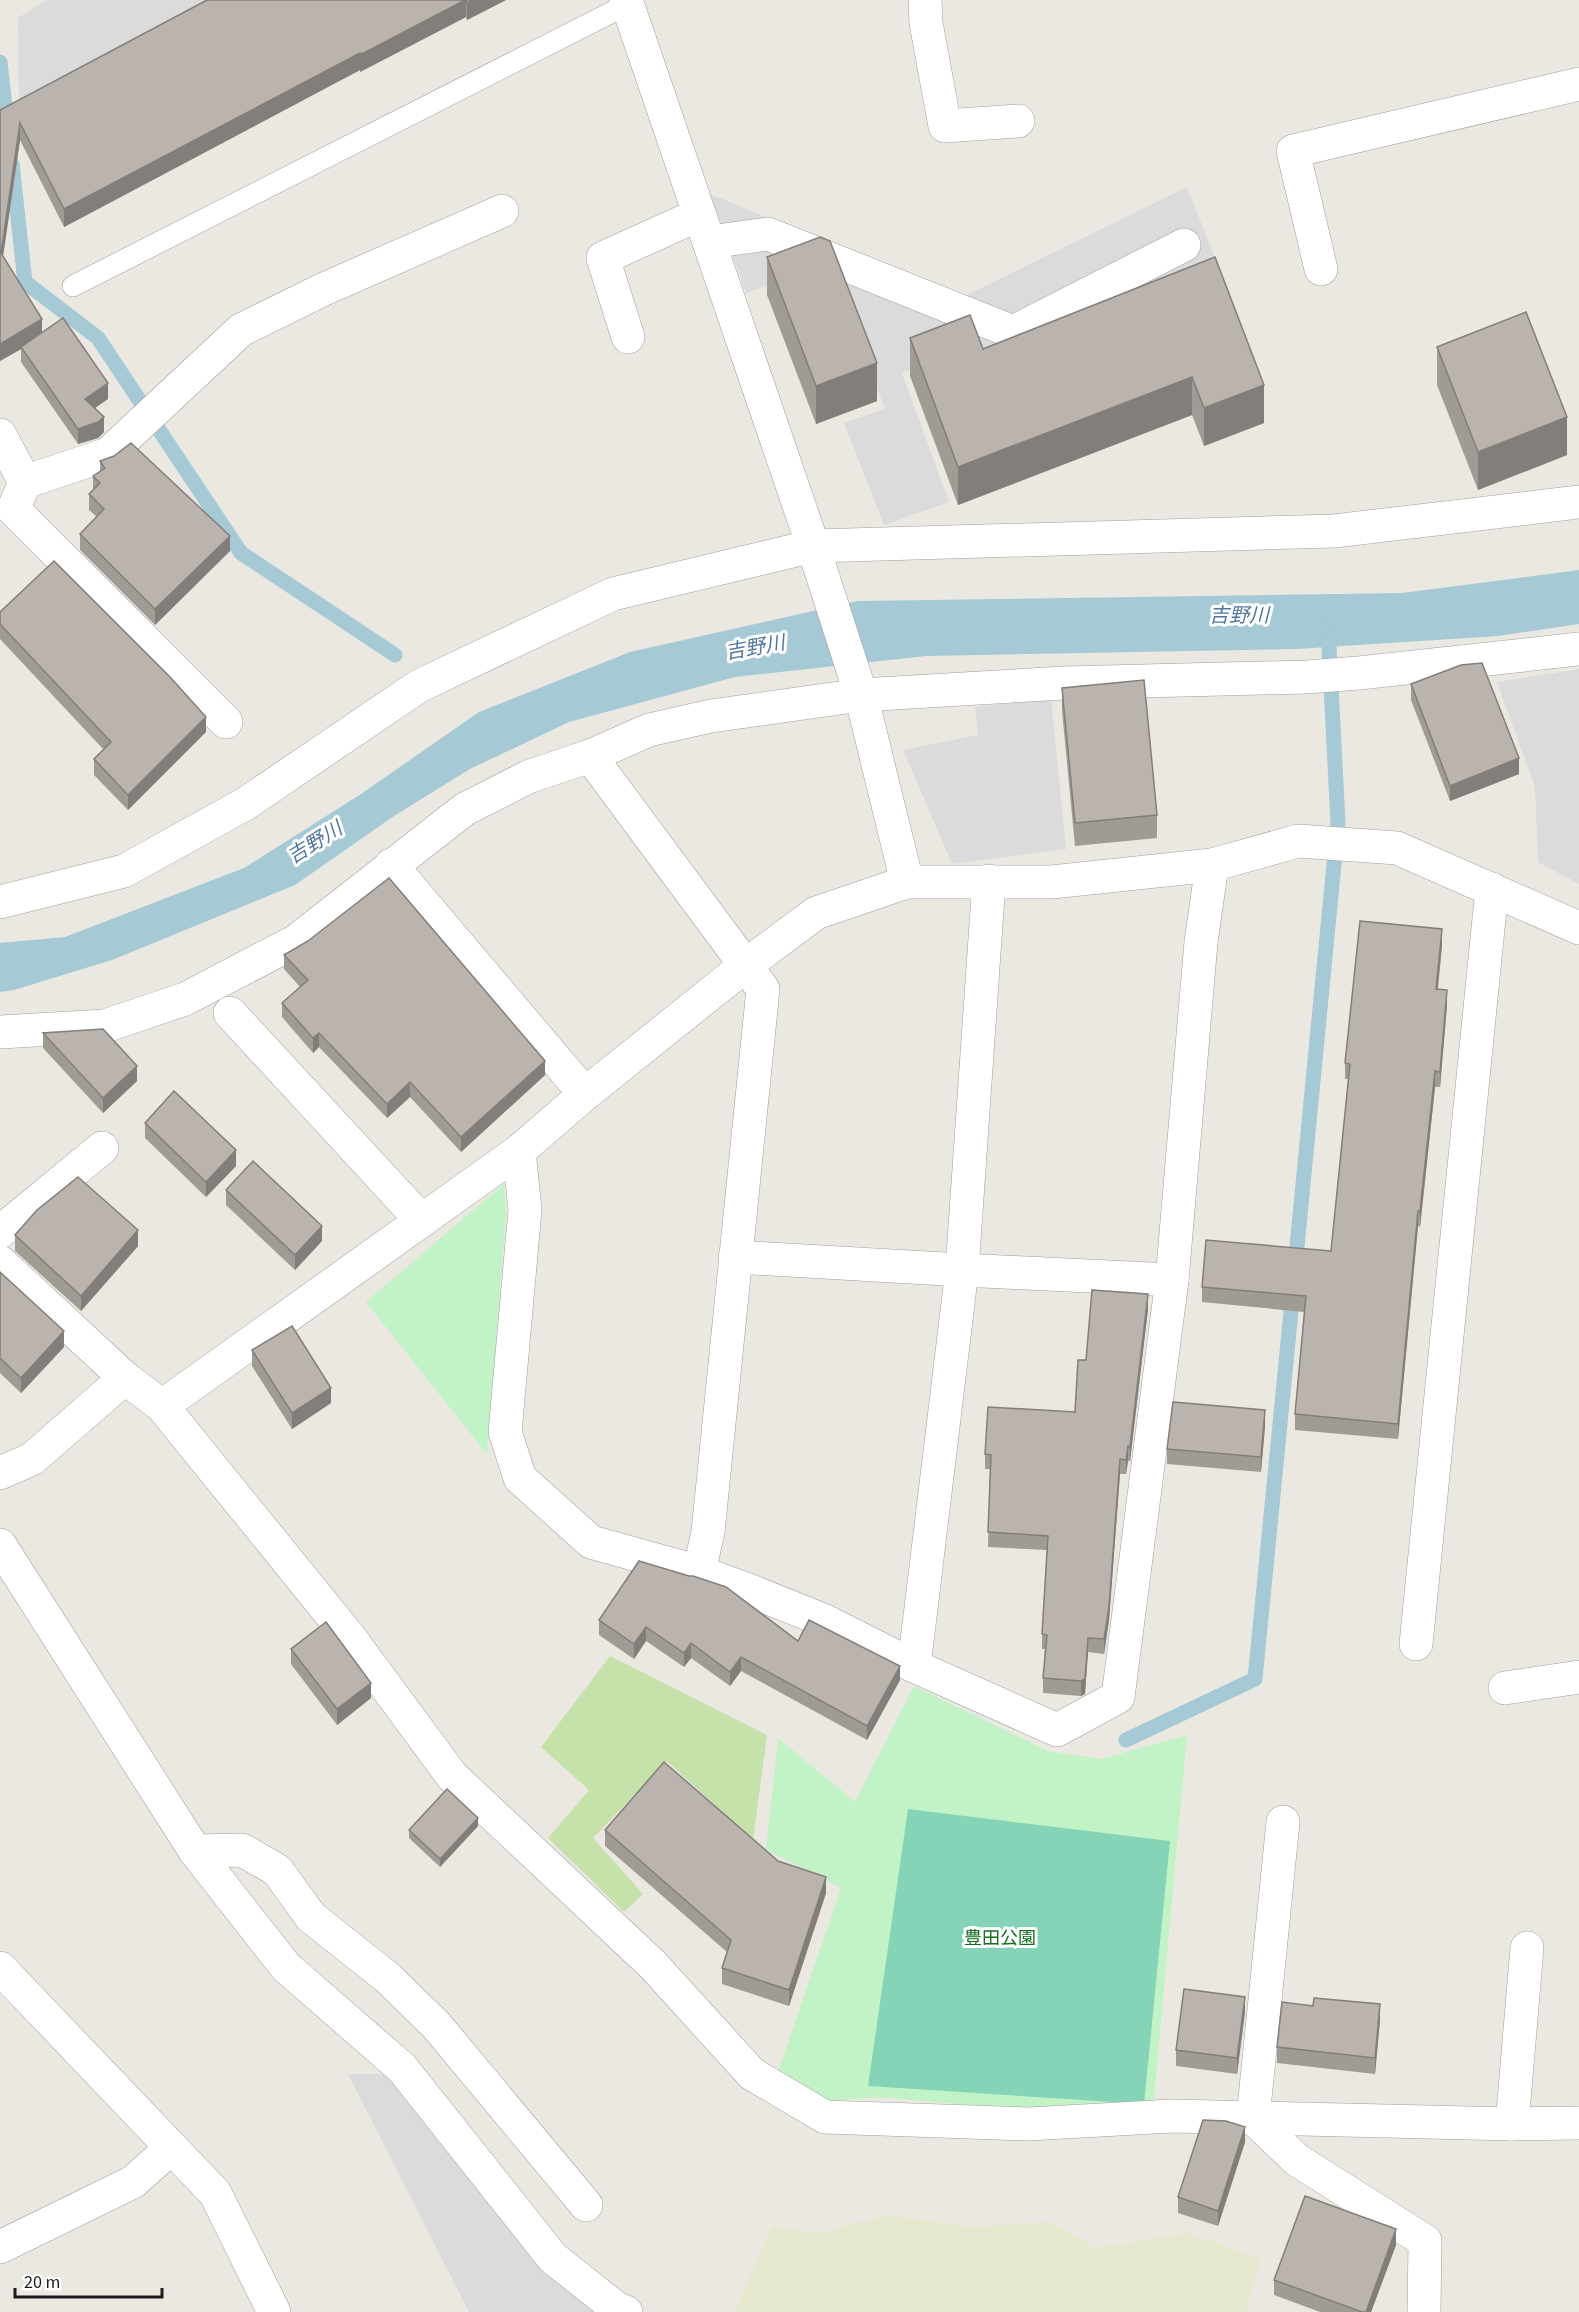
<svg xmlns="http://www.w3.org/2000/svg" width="1579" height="2312" viewBox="0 0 1579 2312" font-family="'Source Sans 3','Noto Sans JP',sans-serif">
<rect width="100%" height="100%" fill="#ebe8e1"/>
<polygon fill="#e6e9ce" points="886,2215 972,2227 1049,2222 1095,2248 1188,2233 1260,2259 1246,2312 735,2312 772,2226 817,2234"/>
<polygon fill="#c5e2ab" points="610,1656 767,1735 753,1840 667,1761 593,1838 643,1894 624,1912 548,1838 589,1790 541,1747"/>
<g fill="#c1f3c6">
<polygon points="504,1184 506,1215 487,1454 366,1302"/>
<polygon points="914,1686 1048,1751 1101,1759 1187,1735 1153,2110 1026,2110 878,2097 826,2101 778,2072 841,1888 766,1850 778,1738 855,1802"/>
</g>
<polygon fill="#86d4b7" points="908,1809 1170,1841 1144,2104 868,2086"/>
<g fill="#dbdbdb">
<polygon points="47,0 215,0 19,104 18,18"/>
<polygon points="1187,187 1222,276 1027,363 972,347 902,373 949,502 884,525 844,423 885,409 830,265 746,293 710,194 961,298"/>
<polygon points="1579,669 1579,884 1538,862 1535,787 1497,682"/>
<polygon points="1051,699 1066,849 952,864 903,750 978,735 975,707"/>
<polygon points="348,2074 393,2074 600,2312 469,2312"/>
</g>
<polygon fill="#a5cad5" points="1579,570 1579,624 1498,636 1297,649 926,656 735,677 569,722 470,769 394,816 295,885 112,960 14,990 0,992 0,943 65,937 244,868 361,794 479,712 630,652 858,601 1402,593"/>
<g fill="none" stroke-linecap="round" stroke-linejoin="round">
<g stroke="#a5cad5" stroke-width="15">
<polyline points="0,62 7,125"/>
<polyline points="12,164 25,282 98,338 241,553 395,655"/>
<polyline points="1295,1267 1338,823 1328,627"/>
<polyline points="1126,1740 1255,1679 1293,1291"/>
</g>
<defs>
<polyline id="service" points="73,286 628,4"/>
<g id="minor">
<polyline points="626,0 813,546 861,695 907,882"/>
<polyline points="925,0 926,23 945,126 1018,121"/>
<polyline points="709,242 768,234 1013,332 1184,245"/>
<polyline points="1321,269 1293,151 1579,84"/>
<polyline points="628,337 603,258 698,215"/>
<polyline points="0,435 25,482 16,503"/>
<polyline points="25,482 108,454 241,330 322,290 502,211"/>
<polyline points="13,509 226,722"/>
<polyline points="590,756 763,989 708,1532 699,1572"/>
<polyline points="391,865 585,1094"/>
<polyline points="0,902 124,871 245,804 419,686 613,594 813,546 1334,531 1579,502"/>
<polyline points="230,1013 422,1221"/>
<polyline points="0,1032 105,1026 185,999 296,941 465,809 528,777 590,756 649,730 711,716 861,695 1064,683 1307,677 1359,673 1579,649"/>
<polyline points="519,1151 525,1210 505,1432 520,1478 591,1542 699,1572 751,1591 823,1620 914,1666 1057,1730 1118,1697 1172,1280 1201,942 1212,865"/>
<polyline points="0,1232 102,1148"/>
<polyline points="735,1257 962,1270 1172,1280"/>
<polyline points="0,1262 125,1378 162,1406 351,1639 452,1776 653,1965 752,2074 825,2117 1029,2124 1172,2116 1512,2124 1579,2123"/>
<polyline points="162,1406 519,1151 585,1094 746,965 816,913 907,882 1052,882 1212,865 1298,841 1397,848 1579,928"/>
<polyline points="0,1473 32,1459 125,1378"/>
<polyline points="0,1545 195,1851 286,1967 402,2068 553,2258 616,2308 626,2312"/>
<polyline points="1416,1644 1492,889"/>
<polyline points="914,1666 962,1270 989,881"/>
<polyline points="1505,1688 1579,1677"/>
<polyline points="1283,1822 1253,2118 1297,2160 1425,2241 1424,2312"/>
<polyline points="195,1851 242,1850 277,1870 311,1917 388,1978 436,2025 586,2205"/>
<polyline points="0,1968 215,2193 274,2312"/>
<polyline points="1512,2124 1527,1948"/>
<polyline points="0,2247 133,2182 171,2148"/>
</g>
</defs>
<use href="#service" stroke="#9f9f9f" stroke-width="22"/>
<use href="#minor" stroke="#9f9f9f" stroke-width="34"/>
<use href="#service" stroke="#fff" stroke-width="21"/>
<use href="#minor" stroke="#fff" stroke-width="33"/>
</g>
<g fill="#a19b96">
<polygon points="207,0 506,0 467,20 466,17 360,72 360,70 64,227 20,140 3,256 42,333 108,399 94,408 104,432 98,438 78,444 21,362 21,349 0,361 0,110"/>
<polygon points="767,257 877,401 816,424 767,295"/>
<polygon points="1215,257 1264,423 1204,446 1192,415 958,505 910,376 910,338 983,349"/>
<polygon points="1437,347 1567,455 1478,490 1437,385"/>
<polygon points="100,461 230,551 155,625 80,550 80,534 97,517 89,510 89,494 93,490 93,476 100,472"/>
<polygon points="0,612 206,732 128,810 94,775 94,759 104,750 0,639"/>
<polygon points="1411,684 1519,774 1450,801 1411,700"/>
<polygon points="1062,688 1157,815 1157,838 1075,846 1062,711"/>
<polygon points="1442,945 1438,989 1447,1005 1440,1087 1435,1087 1420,1227 1418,1226 1398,1439 1295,1430 1295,1414 1304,1312 1202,1302 1202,1287 1331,1251 1348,1079 1345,1079 1345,1063"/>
<polygon points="284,955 545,1075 461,1152 410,1097 387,1118 319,1047 313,1053 282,1017 282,1003 300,987 284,969"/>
<polygon points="43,1033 137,1081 103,1113 43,1048"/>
<polygon points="145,1123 236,1166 206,1197 145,1138"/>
<polygon points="226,1190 322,1241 295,1270 226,1205"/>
<polygon points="15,1235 138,1246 81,1311 15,1251"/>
<polygon points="0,1272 64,1347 21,1393 0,1373"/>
<polygon points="1148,1309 1130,1461 1128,1461 1126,1474 1120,1474 1109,1620 1104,1654 1088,1652 1085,1694 1081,1696 1043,1693 1043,1678 1045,1649 1042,1649 1042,1634 1047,1550 988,1547 990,1469 985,1469 985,1454 1075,1412 1086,1360"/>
<polygon points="252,1350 331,1403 292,1429 252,1366"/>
<polygon points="1265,1426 1261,1472 1167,1464 1167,1449"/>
<polygon points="599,1620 798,1641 900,1680 867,1740 741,1671 730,1686 691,1658 684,1667 646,1641 634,1659 599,1635"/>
<polygon points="291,1649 371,1698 337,1725 291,1664"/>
<polygon points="478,1826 440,1867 409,1838 409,1830"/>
<polygon points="605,1830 778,1861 826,1893 789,2006 722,1984 722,1968 727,1952 605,1846"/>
<polygon points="1245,2012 1237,2074 1176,2066 1176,2050"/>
<polygon points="1380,2020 1375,2074 1277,2063 1277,2047"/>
<polygon points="1245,2142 1218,2226 1178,2213 1178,2197"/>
<polygon points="1396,2245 1371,2312 1320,2312 1274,2295 1274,2280"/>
</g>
<g fill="#837e7a">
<polygon points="466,0 466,17 360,72 360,55"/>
<polygon points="473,0 506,0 467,20 467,3"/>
<polygon points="360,53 360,70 64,227 64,209"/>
<polygon points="20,123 20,140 1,270 1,253"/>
<polygon points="42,319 42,336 21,347 21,349 0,361 0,344"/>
<polygon points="877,363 877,401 816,424 816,386"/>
<polygon points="1192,377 1192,415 958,505 958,467"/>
<polygon points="108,383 108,399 85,415 85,399"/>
<polygon points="1264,385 1264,423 1204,446 1204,408"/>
<polygon points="104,417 104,432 98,438 78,444 78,429"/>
<polygon points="1567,417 1567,455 1478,490 1478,452"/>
<polygon points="230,536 230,551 155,625 155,609"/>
<polygon points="206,717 206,732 128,810 128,795"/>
<polygon points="1519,758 1519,774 1450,801 1450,786"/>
<polygon points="1442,929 1442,945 1436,1004 1436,989"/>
<polygon points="1447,990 1447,1005 1440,1087 1440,1072"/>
<polygon points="319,1033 319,1047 313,1053 313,1038"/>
<polygon points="545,1061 545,1075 461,1152 461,1137"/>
<polygon points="137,1066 137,1081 103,1113 103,1098"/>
<polygon points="1435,1071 1435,1087 1420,1227 1420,1211"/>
<polygon points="410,1082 410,1097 387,1118 387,1104"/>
<polygon points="236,1150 236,1166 206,1197 206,1182"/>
<polygon points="1418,1211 1418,1226 1398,1439 1398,1424"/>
<polygon points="322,1226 322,1241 295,1270 295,1255"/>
<polygon points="138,1230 138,1246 81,1311 81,1296"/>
<polygon points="1148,1294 1148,1309 1130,1461 1130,1447"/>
<polygon points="64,1331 64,1347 21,1393 21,1378"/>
<polygon points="331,1388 331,1403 292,1429 292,1413"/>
<polygon points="1265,1410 1265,1426 1261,1472 1261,1457"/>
<polygon points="1128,1446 1128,1461 1126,1474 1126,1460"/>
<polygon points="1120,1459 1120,1474 1109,1620 1104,1654 1104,1639"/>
<polygon points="646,1627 646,1641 634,1659 634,1644"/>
<polygon points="1088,1638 1088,1652 1085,1694 1081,1696 1081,1681"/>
<polygon points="691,1643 691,1658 684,1667 684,1653"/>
<polygon points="741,1657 741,1671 730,1686 730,1672"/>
<polygon points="900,1666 900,1680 867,1740 867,1726"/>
<polygon points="371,1683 371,1698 337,1725 337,1709"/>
<polygon points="478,1818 478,1826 440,1867 440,1859"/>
<polygon points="826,1877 826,1893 789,2006 789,1990"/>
<polygon points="1245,1997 1245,2012 1237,2074 1237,2058"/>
<polygon points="1380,2004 1380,2020 1375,2074 1375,2058"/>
<polygon points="1245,2127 1245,2142 1218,2226 1218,2211"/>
<polygon points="1396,2229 1396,2245 1371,2312 1366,2312"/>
</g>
<g fill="#bbb4ae" stroke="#837e7a" stroke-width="1.5">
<polygon points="207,0 465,0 360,55 360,53 64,209 20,123 1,253 42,319 0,344 0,110"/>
<polygon points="466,0 473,0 467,3"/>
<polygon points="820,237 830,241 877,363 816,386 767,257"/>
<polygon points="1215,257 1264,385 1204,408 1192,377 958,467 910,338 970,315 983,349"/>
<polygon points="1526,312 1567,417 1478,452 1437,347"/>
<polygon points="63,318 108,383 85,399 104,417 98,422 78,429 21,347"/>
<polygon points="131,443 230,536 155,609 80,534 104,509 89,494 100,483 93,476 105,468 100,461 114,456"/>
<polygon points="54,561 170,677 206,717 128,795 94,759 111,742 0,624 0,612"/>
<polygon points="1482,663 1519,758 1450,786 1411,684 1461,665"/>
<polygon points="1144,680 1157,815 1075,823 1062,688"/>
<polygon points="389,878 545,1061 461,1137 410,1082 387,1104 319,1033 313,1038 282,1003 308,980 284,955 308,941"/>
<polygon points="1360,921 1442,929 1436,989 1447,990 1440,1072 1435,1071 1420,1211 1418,1211 1398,1424 1295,1414 1306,1296 1202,1287 1206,1240 1331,1251 1350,1064 1345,1063"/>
<polygon points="103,1029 137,1066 103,1098 43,1033"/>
<polygon points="174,1091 236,1150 206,1182 145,1123"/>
<polygon points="253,1161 322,1226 295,1255 226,1190"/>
<polygon points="78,1177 138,1230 81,1296 15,1235 37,1210"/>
<polygon points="0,1272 64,1331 21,1378 0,1358"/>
<polygon points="1092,1290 1148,1294 1130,1447 1128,1446 1126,1460 1120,1459 1109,1606 1104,1639 1088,1638 1085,1679 1081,1681 1043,1678 1047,1635 1042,1634 1048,1536 988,1532 991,1455 985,1454 988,1407 1075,1412 1078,1360 1086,1360"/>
<polygon points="292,1326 331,1388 292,1413 252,1350"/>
<polygon points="1173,1402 1265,1410 1261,1457 1167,1449"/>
<polygon points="639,1561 689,1576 693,1576 726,1587 798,1641 809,1620 900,1666 867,1726 741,1657 730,1672 691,1643 684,1653 646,1627 634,1644 599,1620"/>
<polygon points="326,1622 371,1683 337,1709 291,1649"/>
<polygon points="664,1762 778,1861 826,1877 789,1990 722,1968 731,1940 605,1830"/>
<polygon points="447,1789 478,1818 440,1859 409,1830"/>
<polygon points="1184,1989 1245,1997 1237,2058 1176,2050"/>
<polygon points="1314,1998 1380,2004 1375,2058 1277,2047 1282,2002 1313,2006"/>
<polygon points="1203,2120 1226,2121 1245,2127 1218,2211 1178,2197"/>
<polygon points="1305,2196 1396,2229 1366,2312 1362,2312 1274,2280"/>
</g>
<g text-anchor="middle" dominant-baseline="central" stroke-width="6" stroke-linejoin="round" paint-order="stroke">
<g font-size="18" fill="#156d1e" stroke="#fff">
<text x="1000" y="1938">豊田公園</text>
</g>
<g font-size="20" font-style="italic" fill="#5177a0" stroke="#fff">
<text x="1239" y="616">吉野川</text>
<text transform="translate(755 648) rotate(-10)">吉野川</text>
<text transform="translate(315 843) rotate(-32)">吉野川</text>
</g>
</g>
<path d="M15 2288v9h147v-9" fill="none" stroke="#1b1b1b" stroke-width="3"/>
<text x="24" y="2288" font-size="18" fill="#1b1b1b" stroke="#ffffff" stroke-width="4.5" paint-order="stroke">20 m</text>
</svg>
